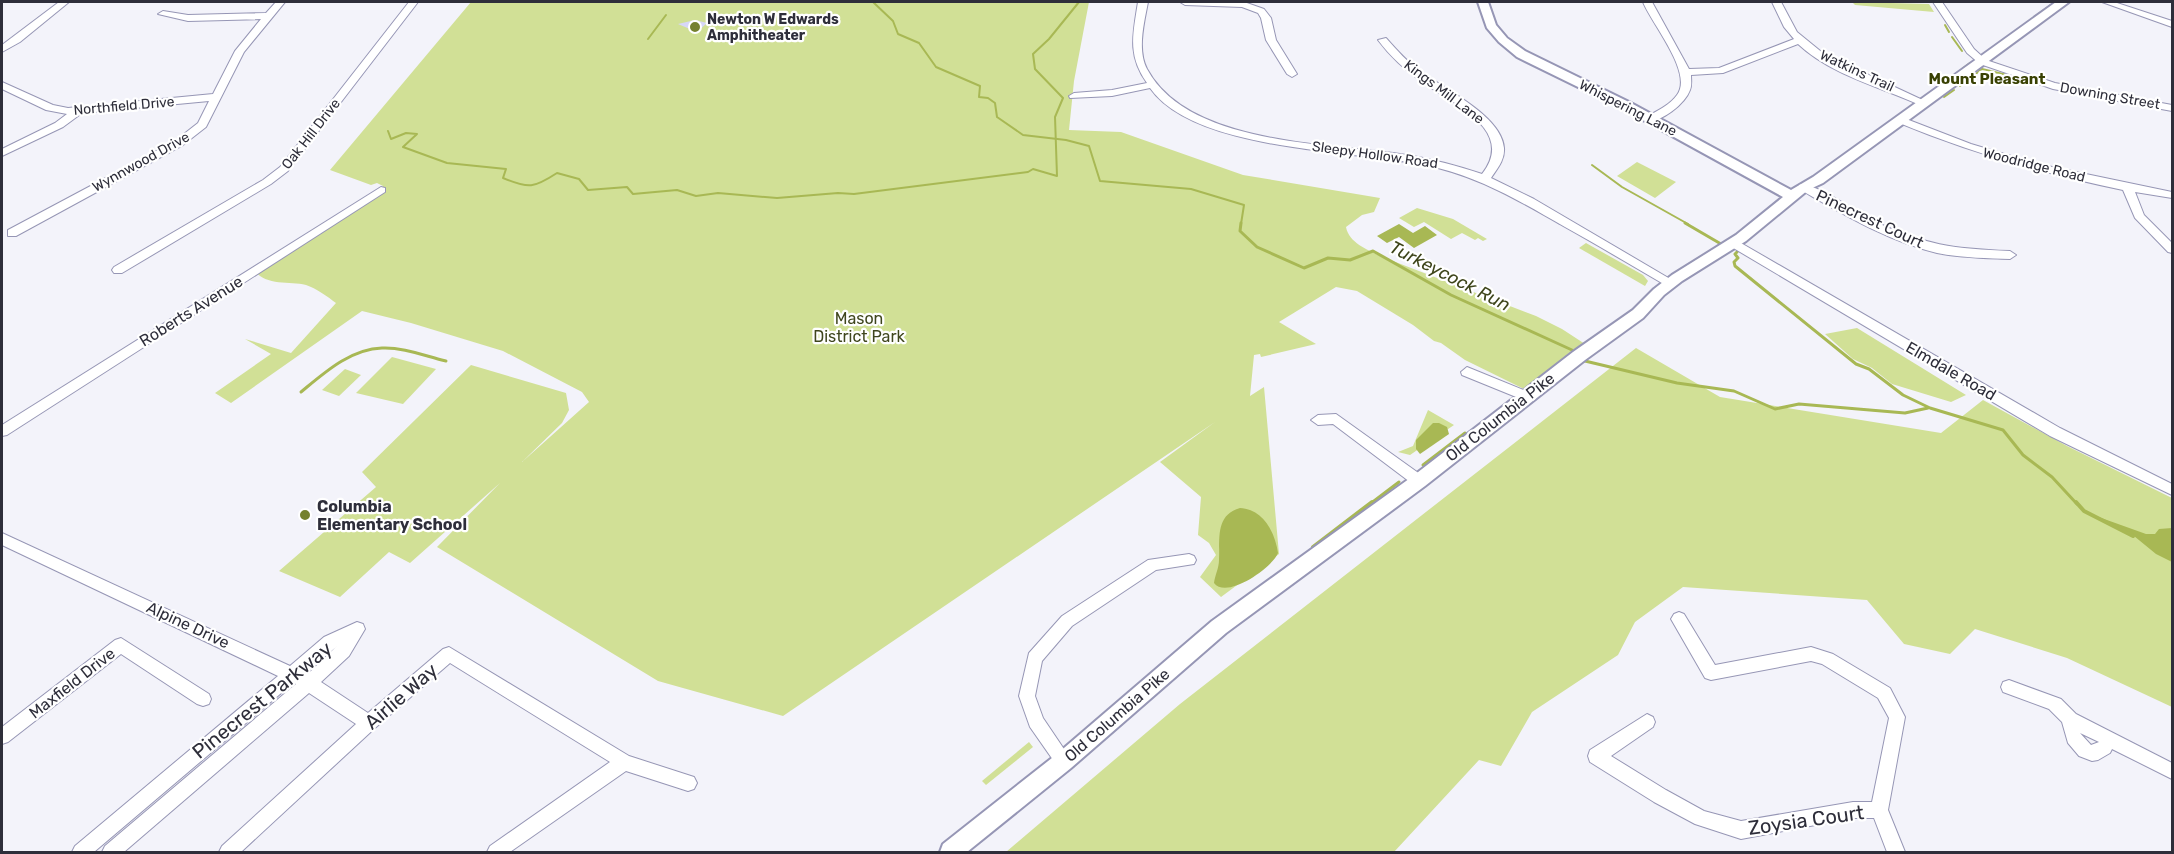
<svg xmlns="http://www.w3.org/2000/svg" width="2174" height="854" viewBox="0 0 2174 854" font-family="Rubik,sans-serif">
<rect width="100%" height="100%" fill="#f3f3fa"/>
<g fill="#d1e096">
<path d="M471,2H1089L1074,81L1069,130L1121,132L1243,175L1380,198L1374,212L1362,215L1346,227C1349,243 1367,249 1380,256L1536,316L1562,329L1585,344L1572,350L1566,361L1526,390L1465,360L1441,343L1434,341L1413,325L1357,291L1336,287L1279,322L1316,344L1261,357L1260,354L1254,355L1250,396L1264,387L1279,554L1221,597L1200,577L1216,555L1209,543L1198,535L1201,497L1160,462L1215,422L783,716L658,681L437,547L500,483L410,563L389,552L340,597L279,571L376,487L362,472L471,365L566,393L569,410L562,423L522,462L589,402L582,392L503,351L411,323L362,311L231,403L215,393L271,354L245,339L291,353L336,303C328,297 316,288 306,285C290,281 266,286 255,271L381,190L383,186L377,183L371,185L330,170Z"/>
<polygon points="1852,2 1929,4 1934,12 1855,5"/>
<polygon points="1637,162 1676,182 1655,198 1617,176"/>
<polygon points="1417,208 1453,219 1487,239 1483,241 1478,238 1475,240 1462,233 1451,239 1424,222 1414,227 1399,218"/>
<polygon points="1586,243 1643,275 1648,281 1645,286 1579,248"/>
<polygon points="1857,328 1966,395 1951,402 1892,384 1872,368 1853,359 1825,334"/>
<polygon points="1636,348 1720,397 1941,433 1983,400 2067,446 2172,498 2172,707 2067,658 1975,629 1950,654 1904,644 1867,600 1683,587 1635,622 1618,655 1532,712 1501,766 1479,760 1394,852 1006,852 1180,704"/>
<polygon points="392,357 436,369 403,404 356,393"/>
<polygon points="345,369 361,375 339,396 322,390"/>
<polygon points="1428,410 1454,425 1410,455 1398,452 1413,446"/>
<polygon points="1029,742 1033,747 986,785 982,781"/>
</g>
<g fill="#a8b854">
<polygon points="1399,224 1413,233 1425,226 1437,235 1414,248 1399,237 1387,243 1377,236"/>
<polygon points="1433,423 1439,423 1447,427 1449,434 1420,454 1416,449 1416,440"/>
<path d="M1240,508C1263,509 1275,532 1278,553C1273,567 1227,600 1214,583C1215,575 1219,568 1219,560C1220,539 1215,515 1240,508Z"/>
<polygon points="2093,515 2146,534 2155,534 2159,529 2172,528 2172,562 2156,554 2134,536"/>
</g>
<g fill="none" stroke-linecap="round" stroke-linejoin="round">
<g stroke="#a8b854" stroke-width="2">
<polyline points="873,2 893,21 898,34 919,43 936,67 980,86 979,97 988,98 995,103 997,117 1023,135 1066,140 1089,146 1100,181 1191,189 1244,205 1241,224"/>
<polyline points="1945,25 1949,32"/>
<polyline points="1952,37 1962,51"/>
<polyline points="648,39 666,15"/>
<polyline points="1984,54 2055,2"/>
<polyline points="1962,69 1970,63"/>
<polyline points="1960,86 1982,69 2007,75"/>
<polyline points="1944,97 1954,90"/>
<path d="M388,131L391,139L406,133L417,134L403,147L447,163L506,169L503,178C529,189 534,188 557,173L579,179L588,190L627,187L633,194L677,190L696,196L718,193L777,198L838,193L854,194L1028,172L1033,169L1057,176L1055,117L1063,98L1035,69L1033,54L1049,39L1079,2"/>
<polyline points="1592,165 1622,187 1688,224"/>
</g>
<g stroke="#a8b854" stroke-width="3">
<polyline points="1241,223 1240,231 1257,247 1304,268 1328,258 1350,260 1373,251 1451,295 1572,350"/>
<polyline points="1685,223 1721,244"/>
<polyline points="1737,252 1735,254 1738,258 1734,262 1735,266 1856,364 1869,369 1903,395 1930,408 2003,430 2023,455 2052,477 2077,504"/>
<polyline points="1585,361 1677,383 1734,391 1775,409 1799,404 1905,413 1928,408"/>
<path d="M301,392C324,373 350,349 382,348C403,347 425,356 446,361"/>
<polyline points="1423,465 1465,433"/>
<polyline points="1370,504 1399,482"/>
</g>
<g stroke="#a8b854" stroke-width="4">
<polyline points="2076,502 2084,511 2133,536"/>
<polyline points="1313,547 1372,502"/>
</g>
</g>
<polygon fill="#d7d7f8" points="695,20 707,23 697,32 678,24"/>
<g fill="none" stroke-linecap="round" stroke-linejoin="round">
<defs>
<g id="minor">
<polygon points="59,2 69,2 20,42 2,52 2,45"/>
<polygon points="276,2 285,2 244,52 206,127 183,145 16,236 8,236 8,230 175,141 198,123 209,101 82,113 63,127 2,156 2,149 55,123 67,114 46,110 2,89 2,82 53,105 68,108 213,94 235,51 261,19 188,21 158,14 163,11 188,15 266,13"/>
<polygon points="409,2 418,2 288,171 271,184 122,273 114,273 112,270 114,267 263,180 280,167"/>
<path d="M1138,2H1148C1144,23 1137,50 1147,69C1188,146 1331,143 1407,155C1432,159 1458,166 1482,174C1517,130 1452,103 1422,82C1405,70 1390,56 1378,40L1386,38C1397,50 1407,62 1420,71C1444,89 1502,116 1504,148C1505,160 1497,169 1491,178L1534,199L1677,283L1671,287L1667,286C1633,266 1599,246 1565,227C1523,203 1485,180 1438,168C1364,149 1196,154 1150,88L1112,96L1070,98L1069,96L1074,93L1112,90L1147,83C1127,55 1133,34 1138,2Z"/>
<polygon points="1180,2 1244,2 1264,9 1271,18 1276,40 1297,74 1292,77 1287,74 1266,40 1261,18 1258,13 1242,7 1185,5"/>
<path d="M1643,2H1652L1689,69L1719,68L1794,39L1784,27L1772,2H1781L1797,32L1824,54L1929,103L1928,105H1920C1880,87 1831,75 1798,44L1723,73L1691,75C1691,80 1692,85 1690,90C1685,104 1661,123 1646,121V117C1657,111 1670,105 1677,95C1694,73 1651,23 1643,2Z"/>
<polygon points="1933,2 1942,2 1974,49 1986,60 2055,83 2172,105 2172,111 2053,89 1980,64 1967,53"/>
<polygon points="2102,2 2114,2 2172,21 2172,27"/>
<path d="M1901,117L1971,144L2038,164L2172,192V198L2135,192L2144,215L2172,243V253L2168,252L2135,218L2123,190C2046,174 1971,153 1897,122L1896,120Z"/>
<path d="M1803,184C1827,190 1850,209 1872,220C1922,245 1956,249 2010,251L2016,255L2010,259C1986,258 1961,258 1937,253C1887,241 1843,214 1799,189V185Z"/>
<polygon points="381,187 385,188 385,192 7,435 2,436 2,425"/>
<polygon points="1734,239 2060,428 2172,484 2172,495 2050,436 1730,246 1728,243 1730,240"/>
<polygon points="1467,367 1531,393 1533,396 1526,401 1462,375 1461,372"/>
<polygon points="1336,414 1424,477 1426,481 1424,485 1414,485 1333,424 1318,425 1311,420 1318,415"/>
<path d="M2,533L290,666L324,637L357,622L363,624L365,629L349,656L321,682L368,713L443,649L449,647L629,756L694,777L697,783L694,789L688,791L626,771L510,852H487L490,846L610,762L450,663L375,728L241,852H219L222,846L356,724L309,693L124,852H102L105,846L296,684L293,683L94,852H72L75,846L278,676L2,545ZM337,646L308,674L305,673L336,647Z"/>
<polygon points="1189,554 1194,556 1196,560 1194,564 1156,570 1072,626 1042,661 1035,696 1043,718 1072,761 1070,767 1064,769 1058,767 1030,727 1019,696 1029,653 1062,616 1148,560"/>
<polygon points="1679,612 1684,614 1715,665 1811,647 1833,654 1890,688 1905,717 1888,810 1905,852 1887,852 1874,818 1853,818 1741,839 1695,824 1654,802 1590,762 1588,756 1590,750 1647,714 1653,717 1655,722 1653,727 1611,756 1666,790 1704,811 1741,821 1853,802 1872,802 1889,718 1878,698 1822,664 1811,661 1711,680 1705,678 1671,619 1674,614"/>
<polygon points="121,638 209,694 211,699 209,704 203,706 197,704 121,654 8,742 2,744 2,727 115,640"/>
<path d="M2009,680L2061,699L2076,714L2172,763V779L2112,749L2110,753L2098,760L2092,761L2079,756L2068,743L2062,722L2049,709L2003,692L2001,687L2003,682ZM2080,733L2099,742L2091,745Z"/>
</g>
<polygon id="tertiary" points="1478,2 1488,2 1496,25 1507,38 1525,51 1631,103 1791,190 1813,177 2056,2 2069,2 1823,183 1808,190 1746,241 1682,281 1664,295 1643,318 1585,360 1425,486 1226,633 1071,768 967,852 940,852 943,844 1057,754 1212,621 1413,476 1573,352 1633,310 1654,289 1672,275 1736,235 1783,197 1623,109 1517,57 1499,42 1487,28"/>
</defs>
<use href="#minor" stroke="#9696b5" stroke-width="2"/>
<use href="#tertiary" stroke="#9696b5" stroke-width="4"/>
<use href="#minor" fill="#fff" fill-rule="evenodd"/>
<use href="#tertiary" fill="#fff" fill-rule="evenodd"/>
</g>
<g fill="#74802e" stroke="#fff" stroke-width="2">
<circle cx="695" cy="27" r="6"/>
<circle cx="305" cy="515" r="6"/>
</g>
<g text-anchor="middle" dominant-baseline="central" stroke-width="4.5" stroke-linejoin="round" paint-order="stroke">
<g font-size="14" font-weight="bold" fill="#2e2e3a" stroke="#fff" text-anchor="start">
<text x="707" y="19">Newton W Edwards<tspan x="707" dy="16">Amphitheater</tspan></text>
</g>
<g font-size="14" fill="#2e2e3a" stroke="#fff">
<text transform="translate(1857 71) rotate(25)">Watkins Trail</text>
<text transform="translate(1444 92) rotate(37)">Kings Mill Lane</text>
<text transform="translate(2110 96) rotate(10)">Downing Street</text>
<text transform="translate(124 106) rotate(-5)">Northfield Drive</text>
<text transform="translate(1628 108) rotate(27)">Whispering Lane</text>
<text transform="translate(311 134) rotate(-52)">Oak Hill Drive</text>
<text transform="translate(1375 155) rotate(8)">Sleepy Hollow Road</text>
<text transform="translate(141 162) rotate(-29)">Wynnwood Drive</text>
<text transform="translate(2034 165) rotate(14)">Woodridge Road</text>
</g>
<g font-size="15" font-weight="bold" fill="#394103" stroke="#fff">
<text x="1987" y="79">Mount Pleasant</text>
</g>
<g font-size="16" fill="#2e2e3a" stroke="#fff">
<text transform="translate(1870 219) rotate(25)">Pinecrest Court</text>
<text transform="translate(191 311) rotate(-32)">Roberts Avenue</text>
<text transform="translate(1951 371) rotate(30)">Elmdale Road</text>
<text transform="translate(1500 417) rotate(-38)">Old Columbia Pike</text>
<text transform="translate(188 625) rotate(25)">Alpine Drive</text>
<text transform="translate(72 683) rotate(-38)">Maxfield Drive</text>
<text transform="translate(1117 715) rotate(-41)">Old Columbia Pike</text>
</g>
<g font-size="16" fill="#3f461d" stroke="#fff">
<text x="859" y="318">Mason<tspan x="859" dy="18">District Park</tspan></text>
</g>
<g font-size="16" font-weight="bold" fill="#2e2e3a" stroke="#fff" text-anchor="start">
<text x="317" y="506">Columbia<tspan x="317" dy="18">Elementary School</tspan></text>
</g>
<g font-size="18" font-style="italic" fill="#3e451b" stroke="#fff">
<text transform="translate(1450 276) rotate(27)">Turkeycock Run</text>
</g>
<g font-size="20" fill="#2e2e3a" stroke="#fff">
<text transform="translate(401 696) rotate(-41)">Airlie Way</text>
<text transform="translate(262 700) rotate(-39)">Pinecrest Parkway</text>
<text transform="translate(1806 820) rotate(-8)">Zoysia Court</text>
</g>
</g>
<rect width="2174" height="854" fill="none" stroke="#2e2e3a" stroke-width="6"/>
</svg>
